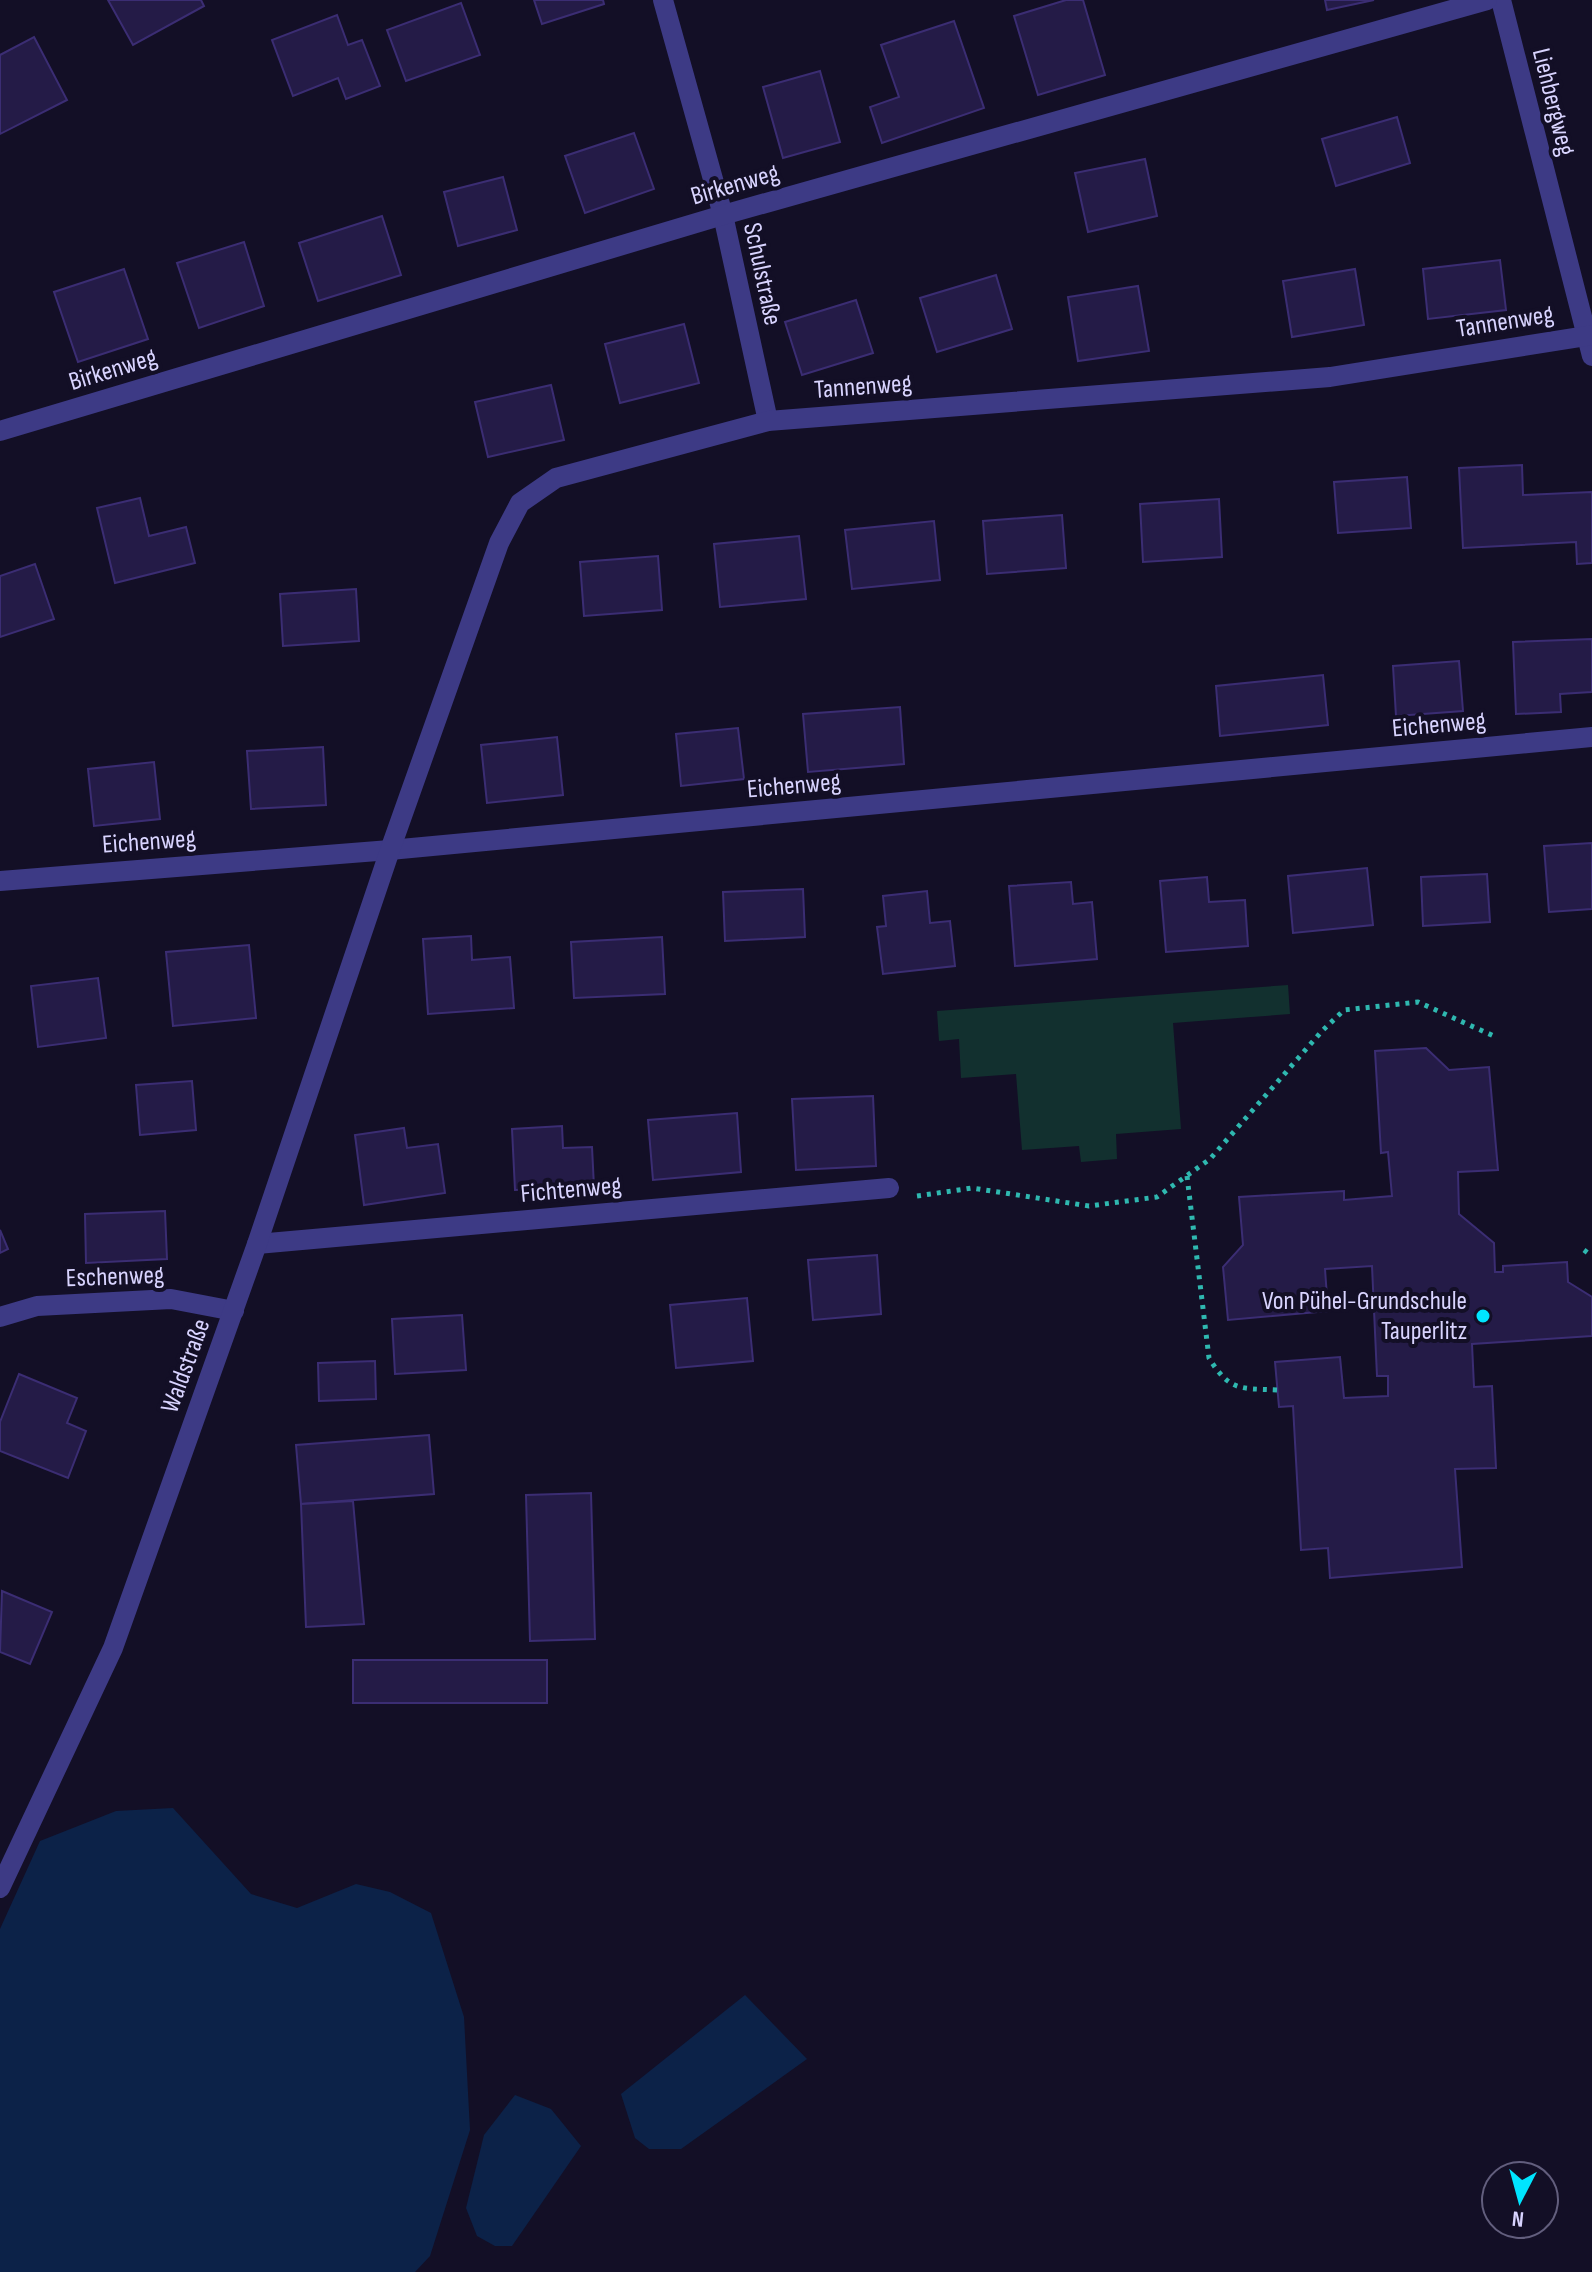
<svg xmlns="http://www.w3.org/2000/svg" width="1592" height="2272" viewBox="0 0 1592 2272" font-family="'Sofia Sans Condensed',sans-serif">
<rect width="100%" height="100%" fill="#130f26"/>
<polygon fill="#12302f" points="1288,985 1290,1014 1173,1023 1181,1129 1116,1134 1117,1159 1081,1162 1079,1146 1022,1150 1016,1074 961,1078 959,1039 939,1041 937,1011"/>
<g fill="#0c2248">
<polygon points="173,1808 251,1894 297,1908 356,1884 390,1892 431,1913 464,2017 470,2130 430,2256 415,2272 0,2272 0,1929 40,1841 116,1811"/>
<polygon points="745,1995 807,2059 681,2149 649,2149 635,2138 621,2094"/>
<polygon points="515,2095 551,2109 581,2146 512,2246 495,2246 477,2236 466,2208 484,2135"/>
</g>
<g fill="#241b47" stroke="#3b2d73" stroke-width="2">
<polygon points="108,0 201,0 204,6 133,45"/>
<polygon points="534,0 603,0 604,4 542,24"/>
<polygon points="1066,0 1083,0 1105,75 1038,95 1014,16"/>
<polygon points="1325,0 1374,0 1327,10"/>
<polygon points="461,3 480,55 406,81 387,30"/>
<polygon points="337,15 348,45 362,40 380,86 346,99 338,78 293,96 272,40"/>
<polygon points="954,21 984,108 882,143 870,107 899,97 881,45"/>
<polygon points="34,37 67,100 0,134 0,55"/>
<polygon points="820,71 840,142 783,158 763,87"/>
<polygon points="1397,117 1410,163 1336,186 1322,139"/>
<polygon points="634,133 654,189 585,213 565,156"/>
<polygon points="1145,159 1157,216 1088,232 1075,173"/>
<polygon points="503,177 517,230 458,246 444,192"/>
<polygon points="382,216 401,275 318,301 299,243"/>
<polygon points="244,242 264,306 199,328 177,263"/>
<polygon points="1500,260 1506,310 1428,319 1423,269"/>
<polygon points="124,269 148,339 78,362 54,292"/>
<polygon points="1355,269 1364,325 1292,337 1283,281"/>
<polygon points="996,275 1012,329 937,352 920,298"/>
<polygon points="1138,286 1149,351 1078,361 1068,297"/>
<polygon points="856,300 873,353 802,375 785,322"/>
<polygon points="684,324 699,383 620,403 605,344"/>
<polygon points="551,385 564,440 488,457 475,402"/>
<polygon points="1522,465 1523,495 1592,492 1592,563 1577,564 1576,542 1463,548 1459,468"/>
<polygon points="1407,477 1411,528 1338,533 1334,482"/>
<polygon points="140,498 149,536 186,527 195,563 115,583 97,508"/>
<polygon points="1219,499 1222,557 1143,562 1140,504"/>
<polygon points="1062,515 1066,568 987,574 983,521"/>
<polygon points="934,521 940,580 852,589 845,530"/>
<polygon points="799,536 806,599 720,607 714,544"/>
<polygon points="658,556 662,610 584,616 580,562"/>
<polygon points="35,564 54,619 0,637 0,576"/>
<polygon points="356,589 359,641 283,646 280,594"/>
<polygon points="1592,639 1592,692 1560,694 1561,712 1516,714 1513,642"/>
<polygon points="1459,661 1463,711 1396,716 1393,666"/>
<polygon points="1323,675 1328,725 1220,736 1216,686"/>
<polygon points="900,707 904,764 808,772 803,714"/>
<polygon points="738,728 744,779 681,786 676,734"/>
<polygon points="557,737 563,795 487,803 481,745"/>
<polygon points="323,747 326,805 251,809 247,751"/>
<polygon points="154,762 160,819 94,826 88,769"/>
<polygon points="1592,843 1592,909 1549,912 1544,846"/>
<polygon points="1367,868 1373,925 1293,933 1288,876"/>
<polygon points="1487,874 1490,922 1423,926 1421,877"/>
<polygon points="1207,877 1209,902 1245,900 1248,946 1166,952 1160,881"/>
<polygon points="1071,882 1073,904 1092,902 1097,959 1015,966 1009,886"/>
<polygon points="803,889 805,937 725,941 723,892"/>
<polygon points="927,891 930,923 950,921 955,966 883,974 877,927 886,926 883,896"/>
<polygon points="471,936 472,960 510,957 514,1008 428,1014 423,939"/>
<polygon points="662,937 665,994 574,998 571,942"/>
<polygon points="249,945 256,1018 173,1026 166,952"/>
<polygon points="98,978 106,1038 38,1047 31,986"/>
<polygon points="1426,1048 1449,1070 1489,1067 1498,1170 1458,1172 1459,1214 1494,1243 1495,1272 1503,1272 1503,1266 1567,1262 1568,1282 1592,1297 1592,1336 1472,1344 1474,1387 1492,1386 1496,1468 1455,1469 1462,1567 1330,1578 1328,1548 1301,1550 1293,1406 1279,1407 1275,1362 1340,1357 1344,1398 1388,1396 1388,1376 1377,1376 1372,1266 1325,1269 1328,1311 1228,1320 1223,1267 1243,1245 1239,1197 1344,1191 1344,1200 1392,1196 1388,1152 1381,1153 1375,1051"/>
<polygon points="192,1081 196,1130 140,1135 136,1085"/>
<polygon points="873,1096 876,1166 796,1170 792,1099"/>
<polygon points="737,1113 741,1172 653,1180 648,1120"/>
<polygon points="562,1126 563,1148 592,1147 594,1187 515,1190 512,1129"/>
<polygon points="404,1128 407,1148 438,1144 445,1193 364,1205 355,1135"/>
<polygon points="165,1211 167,1259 86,1263 85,1214"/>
<polygon points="0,1230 8,1249 0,1253"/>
<polygon points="877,1255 881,1314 813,1320 808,1260"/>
<polygon points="747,1298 753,1361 676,1368 670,1305"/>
<polygon points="462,1315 466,1370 395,1374 392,1319"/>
<polygon points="375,1361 376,1399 319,1401 318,1363"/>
<polygon points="19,1374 77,1398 67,1423 86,1431 68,1478 0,1451 0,1422"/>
<polygon points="429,1435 434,1494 301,1504 296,1445"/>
<polygon points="591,1493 595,1639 530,1641 526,1495"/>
<polygon points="353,1501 364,1624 306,1627 301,1504"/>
<polygon points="2,1591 52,1612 30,1664 0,1652"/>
<rect x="353" y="1660" width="194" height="43"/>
</g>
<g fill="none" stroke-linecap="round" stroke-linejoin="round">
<g stroke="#2fb8b0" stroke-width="5" stroke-dasharray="4 6" stroke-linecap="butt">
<path d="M1187,1176L1209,1358C1230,1392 1240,1388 1277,1390"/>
<polyline points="917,1196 972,1188 1089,1206 1157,1197 1210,1159 1322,1031 1344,1010 1418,1002 1496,1037"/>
<polyline points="1584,1250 1592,1256"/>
</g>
<g stroke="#3d3a85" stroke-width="20">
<polyline points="663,0 723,215 768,421"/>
<polyline points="1501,0 1592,356"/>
<polyline points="0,431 723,215 1487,0"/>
<polyline points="0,881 390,850 1592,737"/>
<polyline points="257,1244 889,1188"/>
<polyline points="0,1317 37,1306 171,1299 234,1311"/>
<polyline points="0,1888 113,1648 257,1244 390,850 499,543 520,503 556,478 768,421 1330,377 1592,335"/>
</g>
</g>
<circle fill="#00e5ff" stroke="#130f26" stroke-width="3" cx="1483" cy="1316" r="8"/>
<g text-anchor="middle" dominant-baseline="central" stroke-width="8" stroke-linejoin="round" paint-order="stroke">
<g font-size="26" fill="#d9d4ff" stroke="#130f26">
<text transform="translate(1553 102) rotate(76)">Liehbergweg</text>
<text transform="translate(735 185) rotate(-16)">Birkenweg</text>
<text transform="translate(762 274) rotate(78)">Schulstraße</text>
<text transform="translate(1505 322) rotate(-9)">Tannenweg</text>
<text transform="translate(113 370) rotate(-17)">Birkenweg</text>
<text transform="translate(863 387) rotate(-4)">Tannenweg</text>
<text transform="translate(1439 725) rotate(-5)">Eichenweg</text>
<text transform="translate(794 786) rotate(-5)">Eichenweg</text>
<text transform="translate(149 842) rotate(-4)">Eichenweg</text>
<text transform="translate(571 1190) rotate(-5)">Fichtenweg</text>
<text transform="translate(115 1277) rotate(-2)">Eschenweg</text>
<text transform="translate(186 1366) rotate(-70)">Waldstraße</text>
</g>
<g font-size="26" fill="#d9d4ff" stroke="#130f26" text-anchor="end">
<text x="1467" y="1301">Von Pühel-Grundschule<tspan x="1467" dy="30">Tauperlitz</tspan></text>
</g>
</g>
<g transform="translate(1520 2200) rotate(186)"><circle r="38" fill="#130f26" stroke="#625e7d" stroke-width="2"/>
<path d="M0-6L14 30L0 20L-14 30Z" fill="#00e5ff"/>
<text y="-12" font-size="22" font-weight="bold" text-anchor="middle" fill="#d9d4ff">N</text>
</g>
</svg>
